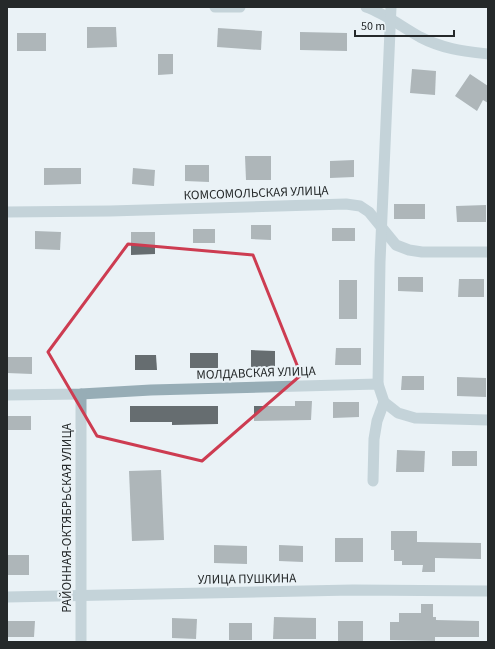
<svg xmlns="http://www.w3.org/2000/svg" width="495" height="649" viewBox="0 0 495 649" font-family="'Source Sans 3',sans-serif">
<rect width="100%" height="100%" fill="#eaf2f6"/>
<g fill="#666d70">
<polygon points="87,27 116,27 117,47 87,48"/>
<polygon points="218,28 262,31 261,50 217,47"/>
<polygon points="300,32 347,33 347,51 300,50"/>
<rect x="17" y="33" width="29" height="18"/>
<polygon points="158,54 173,54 173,74 158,75"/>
<polygon points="412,69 436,71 435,95 410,93"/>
<polygon points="470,74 488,86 488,103 483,100 477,111 455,96"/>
<polygon points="245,156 271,156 271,180 246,180"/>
<polygon points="354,160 354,177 330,178 330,161"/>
<polygon points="185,165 209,165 209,182 185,181"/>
<polygon points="44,168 81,168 81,184 44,185"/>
<polygon points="133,168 155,170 154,186 132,184"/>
<rect x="394" y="204" width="31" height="15"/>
<polygon points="486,205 486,222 457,222 456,206"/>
<polygon points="251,225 271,225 271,240 251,239"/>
<rect x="332" y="228" width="23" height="13"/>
<rect x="193" y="229" width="22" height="14"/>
<polygon points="35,231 61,232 60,250 35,249"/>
<polygon points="131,232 155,232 155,254 131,255"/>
<polygon points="398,277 423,277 423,292 398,291"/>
<polygon points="459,279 484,279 484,297 458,297"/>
<rect x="339" y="280" width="18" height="39"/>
<polygon points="336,348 361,348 361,365 335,365"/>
<polygon points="251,350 275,351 275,367 251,367"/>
<rect x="190" y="353" width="28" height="15"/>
<polygon points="135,355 156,355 157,370 135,370"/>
<polygon points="7,357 32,357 32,374 7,373"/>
<polygon points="402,376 424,376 424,390 401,390"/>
<polygon points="457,377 486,378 486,397 457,396"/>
<polygon points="295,401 312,401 311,420 254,421 254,406 295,406"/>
<polygon points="333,402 359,402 359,417 333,418"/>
<polygon points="130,406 218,406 218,424 172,425 172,422 130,422"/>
<rect x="7" y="416" width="24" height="14"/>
<polygon points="397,450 425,451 424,472 396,472"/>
<rect x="452" y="451" width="25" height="15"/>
<polygon points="161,470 164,540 132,541 129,471"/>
<polygon points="391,531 417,531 417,542 481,543 481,559 435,558 435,572 422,572 423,565 402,565 402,561 394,561 394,550 391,550"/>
<rect x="335" y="538" width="28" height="24"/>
<polygon points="214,545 247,546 247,564 214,563"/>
<polygon points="279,545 303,546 303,562 279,561"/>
<rect x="7" y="555" width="22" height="20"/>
<polygon points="421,604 433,604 433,617 436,617 436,620 479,621 479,637 435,637 435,641 390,640 390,622 399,622 399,613 421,613"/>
<polygon points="274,617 316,618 316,639 273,639"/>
<polygon points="172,618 197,619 196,639 172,638"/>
<polygon points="7,621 35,621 34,637 7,637"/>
<rect x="338" y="621" width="25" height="21"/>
<rect x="229" y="623" width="23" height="17"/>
</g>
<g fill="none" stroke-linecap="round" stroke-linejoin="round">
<g stroke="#97adb6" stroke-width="11">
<polyline points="215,7 240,7"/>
<path d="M366,7C384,13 402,27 420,37C443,49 463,51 488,54"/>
<polyline points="7,212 110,211 346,204 360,206 369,212 396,245 409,250 422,252 488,252"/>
<polyline points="378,384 380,262 391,7"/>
<polyline points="7,395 81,394 151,390 378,384 384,402 398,413 415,418 488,420"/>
<polyline points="373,481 374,439 377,421 384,402"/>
<polyline points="7,597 353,590 488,591"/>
<polyline points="81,642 81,394"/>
</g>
</g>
<path d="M0 0H495V649H0ZM128,244L253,255L301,375L202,461L97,436L48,352Z" fill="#eaf2f6" fill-opacity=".55" fill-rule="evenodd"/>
<path fill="none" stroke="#cd3c51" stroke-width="3" stroke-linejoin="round" d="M128,244L253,255L301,375L202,461L97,436L48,352Z"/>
<g text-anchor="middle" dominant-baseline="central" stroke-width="4" stroke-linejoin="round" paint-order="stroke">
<g font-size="13" fill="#25292a" stroke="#eaf2f6">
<text transform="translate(256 193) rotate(-2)">КОМСОМОЛЬСКАЯ УЛИЦА</text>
<text transform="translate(256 373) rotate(-2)">МОЛДАВСКАЯ УЛИЦА</text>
<text transform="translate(67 518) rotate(-90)">РАЙОННАЯ-ОКТЯБРЬСКАЯ УЛИЦА</text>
<text transform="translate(247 579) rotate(-1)">УЛИЦА ПУШКИНА</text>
</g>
</g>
<rect width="495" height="649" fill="none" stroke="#25292a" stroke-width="16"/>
<path d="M355 30v6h99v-6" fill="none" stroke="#25292a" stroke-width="2"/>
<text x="361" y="30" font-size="12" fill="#25292a" stroke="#eaf2f6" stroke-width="3" paint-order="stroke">50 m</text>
</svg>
